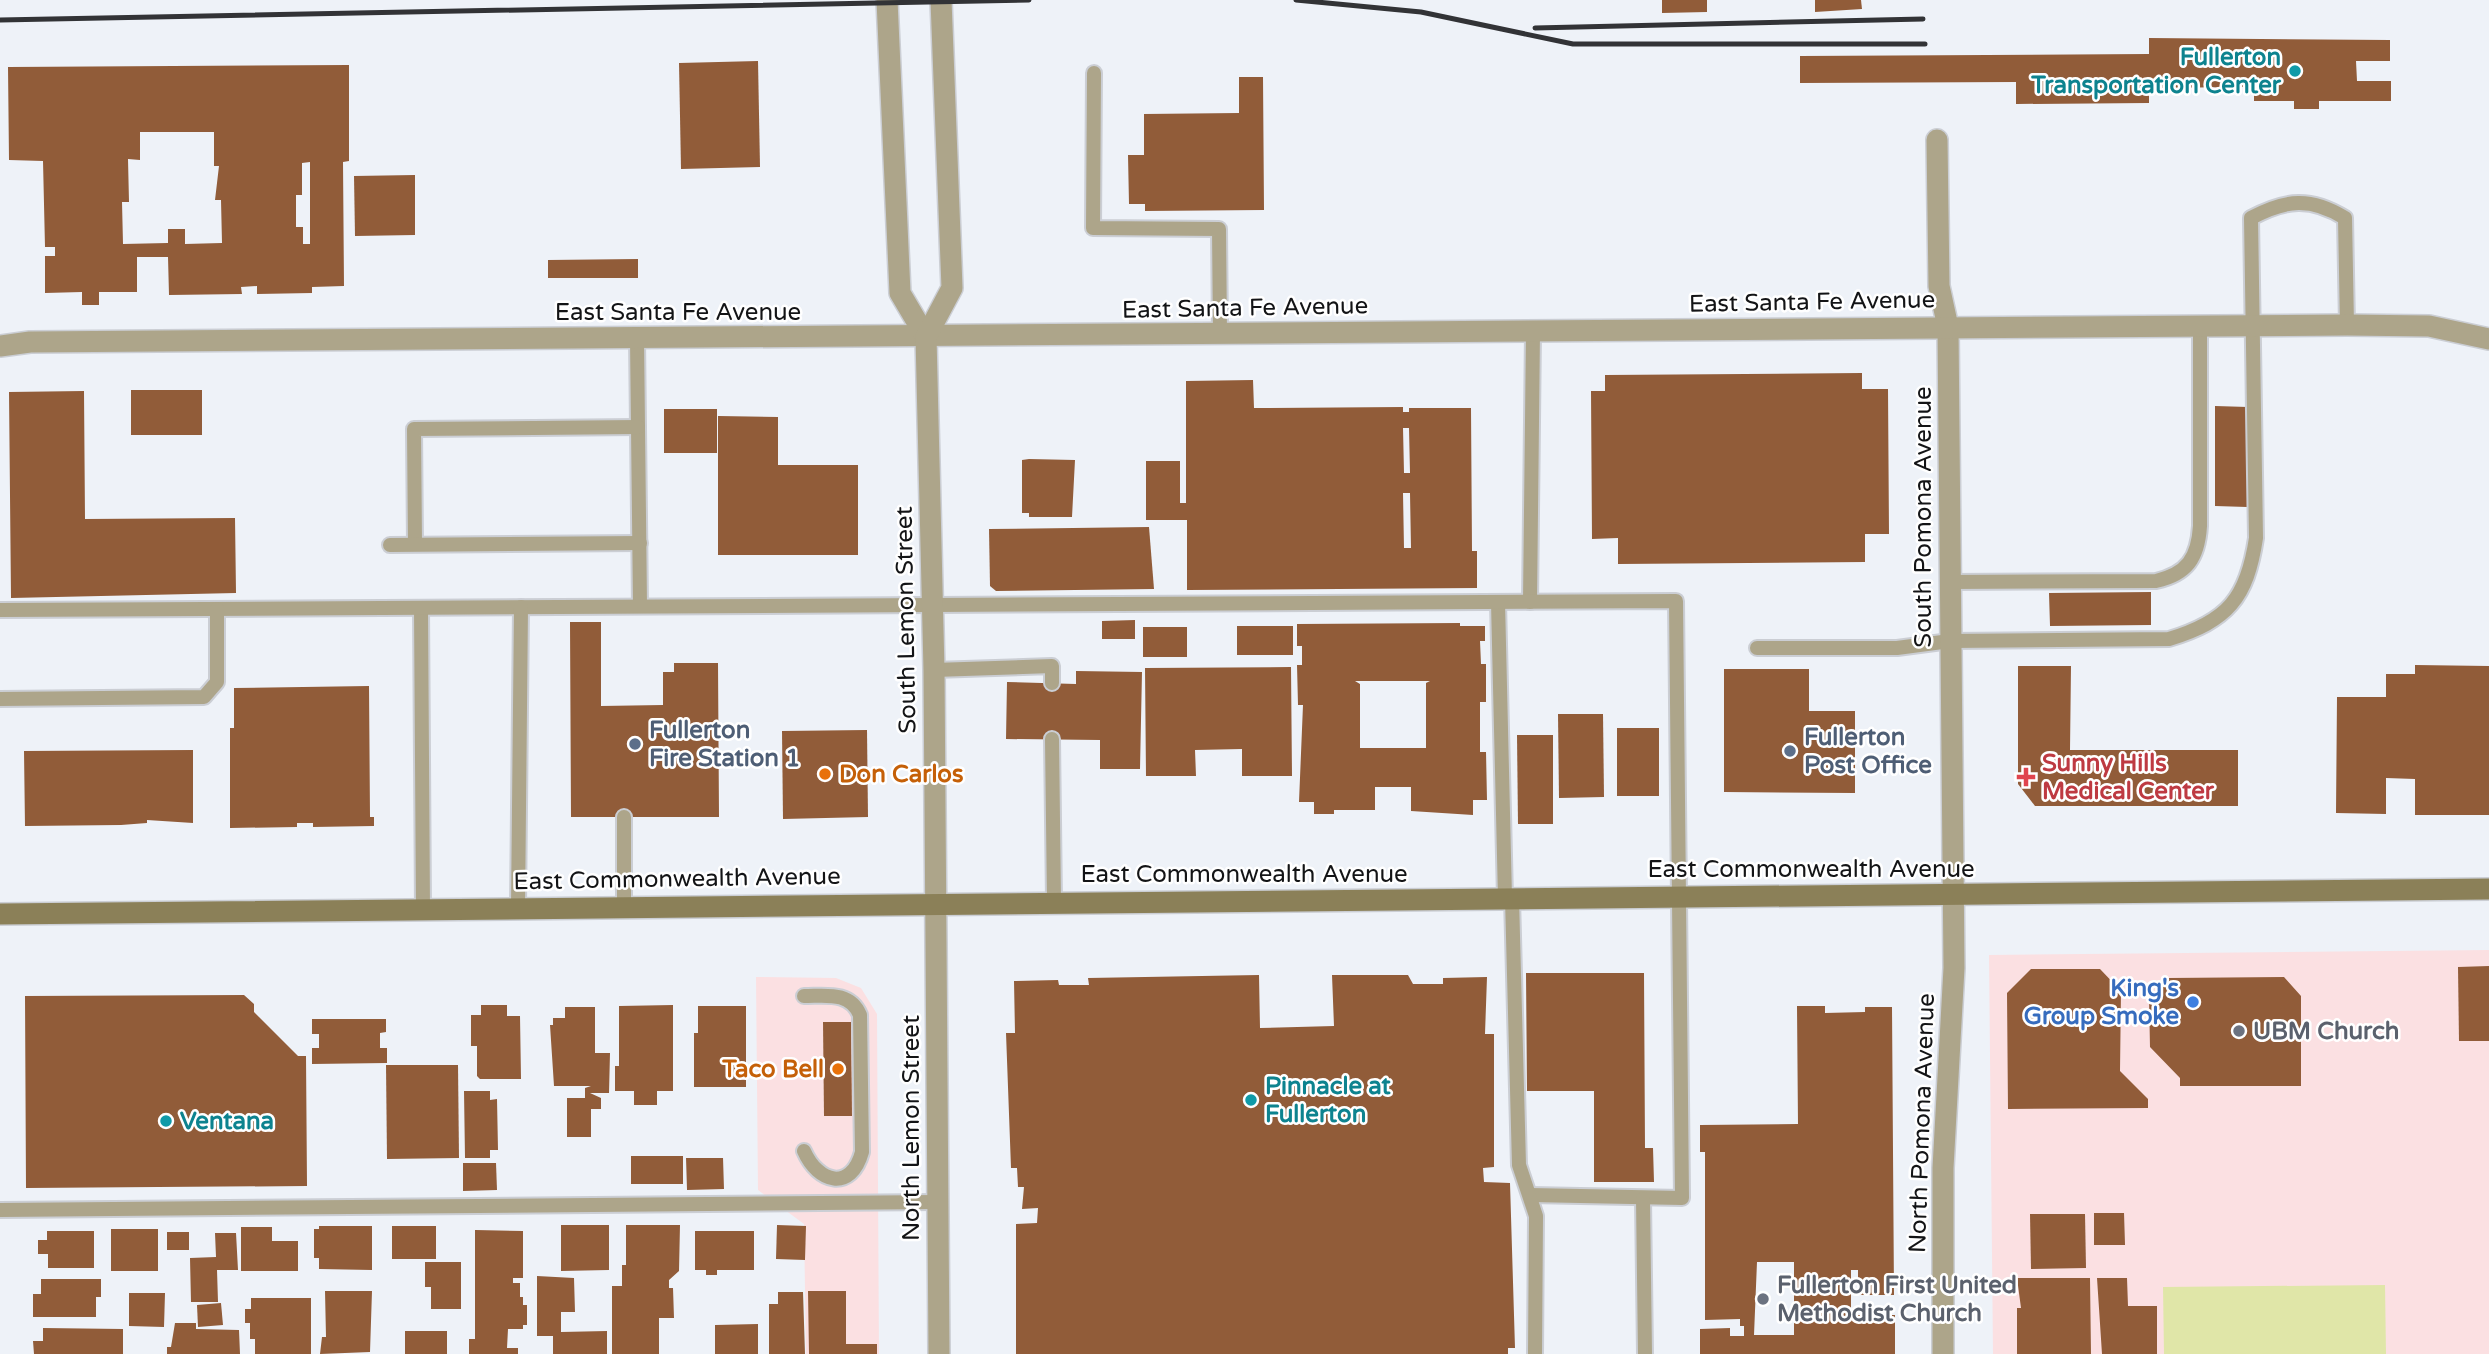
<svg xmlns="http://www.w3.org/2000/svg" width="2489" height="1354" viewBox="0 0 2489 1354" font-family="'Varela Round',sans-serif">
<rect width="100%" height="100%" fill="#eef2f8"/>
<g fill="#fbe0e2">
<polygon points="2489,950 2489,1354 1993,1354 1989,955"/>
<polygon points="756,977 836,978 861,988 877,1014 879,1354 806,1354 804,1224 758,1190"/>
</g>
<polygon fill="#e0e6a8" points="2385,1285 2386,1354 2164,1354 2163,1287"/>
<g fill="#915c39" fill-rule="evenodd">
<polygon points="1662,0 1707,0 1707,12 1662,13"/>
<polygon points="1815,0 1861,0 1862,9 1815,12"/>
<polygon points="2149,38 2390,40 2390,61 2356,61 2357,81 2391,81 2391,101 2319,101 2319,109 2294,109 2294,101 2254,101 2254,93 2246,93 2246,87 2149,88 2149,103 2016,104 2016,82 1800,83 1800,56 2149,54"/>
<polygon points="758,61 760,167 681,169 679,63"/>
<path d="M349,65V161L343,162L344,286L312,287V293L257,294V286L241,287L242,294L169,295L168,257H137V292H99V305H82V292L45,293V256H55V247H45L43,161L9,160L8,67ZM140,132H214V166H219L215,200H221L222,243L185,244V229H168V243L123,244L122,202H129L128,159L140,160ZM310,162V244H303V227H296V195H302V163Z"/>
<polygon points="1239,77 1263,77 1264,210 1145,211 1145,204 1129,204 1128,155 1144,155 1144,114 1239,113"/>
<polygon points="415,175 415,235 355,236 354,176"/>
<polygon points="638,259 638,278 548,278 548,260"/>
<polygon points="1862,373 1862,389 1888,389 1889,534 1865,534 1865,562 1618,564 1618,538 1592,539 1591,391 1605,391 1605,375"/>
<path d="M1253,380L1254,408L1403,407V412H1409V408H1471L1472,551H1477V588L1187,590V520H1146V461H1180V503H1186V381ZM1403,428H1409L1410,473H1404ZM1403,493H1410L1411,548H1404Z"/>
<rect x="131" y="390" width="71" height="45"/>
<polygon points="84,391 85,519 235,518 236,593 11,598 9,392"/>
<polygon points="2215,406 2248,407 2247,507 2215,506"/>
<rect x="664" y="409" width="53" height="44"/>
<polygon points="718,416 778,417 778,465 858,465 858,555 718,555"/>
<polygon points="1029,459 1075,460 1072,517 1029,517 1029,513 1022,513 1022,460"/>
<polygon points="1149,527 1154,589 996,591 990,586 989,529"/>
<polygon points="2151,592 2151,625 2050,626 2049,593"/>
<polygon points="1135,620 1135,639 1102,639 1102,621"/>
<polygon points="570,622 601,622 601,706 663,705 663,672 674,672 674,663 718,663 719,817 571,817"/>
<path d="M1460,623V626H1485V641H1480L1481,664H1486V702H1480V752H1486L1487,800H1473V815L1411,811V787H1375V810H1334V814H1314V802H1299L1303,705H1298L1297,665H1302V646H1297V624ZM1355,681H1430L1426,683V748H1360V684Z"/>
<rect x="1237" y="626" width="56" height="29"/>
<rect x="1143" y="627" width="44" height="30"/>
<polygon points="2415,665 2489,666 2489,815 2415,815 2415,779 2386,778 2386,814 2336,813 2337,697 2386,697 2386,674 2415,674"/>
<polygon points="2018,666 2071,666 2070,750 2238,750 2238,806 2035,806 2018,784"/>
<polygon points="1291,667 1292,776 1242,776 1242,749 1195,750 1196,776 1146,776 1145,668"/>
<polygon points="1724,669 1809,669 1809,711 1855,711 1855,793 1724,792"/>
<polygon points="1076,671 1142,672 1140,769 1100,769 1100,740 1006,739 1007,682 1076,684"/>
<polygon points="369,686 370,817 374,817 374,826 313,827 313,823 297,823 297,827 230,828 230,728 234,728 234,688"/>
<polygon points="1558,714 1603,714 1604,797 1559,798"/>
<rect x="1617" y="728" width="42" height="68"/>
<polygon points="867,730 868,817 783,819 782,731"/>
<polygon points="1517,735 1553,735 1553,824 1518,824"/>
<polygon points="193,750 193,823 147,820 147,823 121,825 25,826 24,751"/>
<polygon points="2489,966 2489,1041 2459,1041 2458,967"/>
<polygon points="2031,969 2100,969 2121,991 2120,1071 2148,1099 2148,1108 2008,1109 2007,993"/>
<polygon points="1526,973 1644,973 1645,1148 1653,1148 1654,1182 1594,1182 1594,1091 1527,1091"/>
<polygon points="1259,975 1260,1028 1334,1026 1332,975 1408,975 1413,984 1443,984 1443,978 1487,977 1485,1034 1494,1034 1494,1167 1483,1168 1484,1182 1510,1183 1515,1348 1508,1348 1508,1354 1016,1354 1016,1224 1037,1223 1038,1208 1022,1209 1024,1187 1018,1187 1017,1168 1011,1168 1006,1033 1015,1033 1014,981 1058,980 1059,985 1089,985 1088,978"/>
<polygon points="2284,977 2301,996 2301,1086 2180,1086 2180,1078 2150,1047 2149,997 2169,978"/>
<polygon points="244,995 254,1004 254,1012 298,1056 306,1056 307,1186 26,1188 25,996"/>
<polygon points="481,1005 507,1005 507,1016 520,1016 521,1079 480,1079 477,1076 477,1046 471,1046 471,1015 481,1015"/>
<polygon points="673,1005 673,1091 657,1091 657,1105 634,1105 634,1091 615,1091 615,1066 619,1066 619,1006"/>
<polygon points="698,1006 746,1006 746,1087 694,1087 694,1033 698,1033"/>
<path d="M1797,1006H1825V1013L1865,1012V1007H1892L1894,1295H1858V1270H1851V1315H1895V1354H1700V1329L1730,1328V1336H1744V1326H1740V1319L1705,1320V1152H1700V1125L1798,1124ZM1757,1262H1794V1335H1754Z"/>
<polygon points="565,1007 595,1007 595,1053 610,1053 609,1093 590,1093 601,1098 601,1109 591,1109 591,1137 567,1137 567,1098 585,1098 585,1088 591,1086 554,1086 550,1025 553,1025 553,1018 565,1018"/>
<polygon points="312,1019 386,1019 386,1032 380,1033 380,1048 387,1048 387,1063 312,1064 312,1048 319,1048 319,1034 312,1034"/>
<polygon points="823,1022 851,1022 852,1116 824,1116"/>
<polygon points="386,1065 458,1065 459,1158 387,1159"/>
<polygon points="464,1091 490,1091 490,1100 497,1099 498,1150 490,1150 490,1158 465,1158"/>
<rect x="631" y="1156" width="52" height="28"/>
<polygon points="686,1158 723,1158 724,1189 687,1190"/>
<polygon points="463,1163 496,1163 497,1190 463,1191"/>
<polygon points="2094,1213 2124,1213 2125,1245 2094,1245"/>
<polygon points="2030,1214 2085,1214 2086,1268 2031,1269"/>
<polygon points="561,1225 609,1225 609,1270 561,1271"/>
<polygon points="626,1225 680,1225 679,1271 669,1280 669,1288 673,1288 674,1318 659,1318 659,1354 612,1354 612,1286 622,1286 622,1265 626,1265"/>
<polygon points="777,1225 806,1226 805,1260 776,1259"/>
<polygon points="319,1226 372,1226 372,1270 319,1269 319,1258 314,1258 314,1229 319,1229"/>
<rect x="392" y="1226" width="44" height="33"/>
<polygon points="241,1227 272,1227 272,1241 298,1241 298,1271 241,1271"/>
<rect x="111" y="1229" width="47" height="42"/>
<polygon points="475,1230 523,1231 523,1278 513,1278 513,1283 520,1283 520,1297 523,1297 523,1305 527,1305 527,1325 523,1325 523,1329 508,1329 507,1348 518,1348 518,1354 469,1354 469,1339 475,1339"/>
<polygon points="47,1231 94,1231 94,1268 48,1268 48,1254 38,1254 38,1240 47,1240"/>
<polygon points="695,1231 754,1231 754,1270 717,1270 717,1275 706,1275 706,1270 695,1270"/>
<rect x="167" y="1232" width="22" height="18"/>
<polygon points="215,1233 236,1233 238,1270 217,1270 218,1302 191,1302 190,1258 216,1257"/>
<polygon points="425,1262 461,1262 461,1309 431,1309 431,1287 425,1287"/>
<polygon points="537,1276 574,1278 575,1312 561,1312 561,1332 607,1331 607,1354 553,1354 553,1336 537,1336"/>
<polygon points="2017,1278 2090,1278 2091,1354 2017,1354 2017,1308 2021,1308"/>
<polygon points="2097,1278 2127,1278 2128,1306 2157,1306 2157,1354 2102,1354"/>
<polygon points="41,1279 101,1279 101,1297 96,1297 96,1317 33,1317 33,1294 41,1294"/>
<polygon points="325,1291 372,1291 370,1352 320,1354 322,1337 326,1337"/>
<polygon points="808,1291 846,1291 846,1344 877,1344 877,1354 809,1354"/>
<polygon points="778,1292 803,1292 805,1354 769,1354 769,1304 778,1304"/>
<polygon points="129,1293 165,1293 164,1327 129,1326"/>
<polygon points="251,1298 311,1298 311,1354 255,1354 255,1339 250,1339 250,1323 245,1323 245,1309 251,1309"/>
<polygon points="221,1303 223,1325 198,1327 197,1305"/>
<polygon points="175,1323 196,1323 196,1329 239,1330 240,1354 167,1354 167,1347 171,1347"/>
<polygon points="758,1324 758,1354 715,1354 715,1325"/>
<polygon points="43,1328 123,1329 123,1354 34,1354 33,1341 43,1341"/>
<rect x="405" y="1331" width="42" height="23"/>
</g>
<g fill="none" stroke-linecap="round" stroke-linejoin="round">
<defs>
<g id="service">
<polyline points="1094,73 1093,228 1219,229 1220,334"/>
<polyline points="637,338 640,606"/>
<polyline points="415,544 414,429 638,427"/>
<polyline points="390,545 640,543"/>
<path d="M1950,582L2156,581C2187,574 2198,558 2200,526V326"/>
<polyline points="1498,602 1505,898"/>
<polyline points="1530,602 1533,331"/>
<polyline points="421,608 423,909"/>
<polyline points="0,610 1676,601 1682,1198 1530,1195"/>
<path d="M1757,648H1897L1950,641L2169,639C2228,621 2247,598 2256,538L2251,218C2286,199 2311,197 2345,218L2347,325"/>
<polyline points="934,670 1052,666 1052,683"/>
<polyline points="0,699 204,697 217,682 217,609"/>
<polyline points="1052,739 1054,901"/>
<polyline points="624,817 624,906"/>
<polyline points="1512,898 1519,1165 1536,1216 1535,1354"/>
<polyline points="518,907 521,607"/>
<path d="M804,996C826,996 850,991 860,1015L862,1152C851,1192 818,1183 804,1151"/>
<polyline points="1643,1199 1645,1354"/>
<polyline points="0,1210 938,1202"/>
</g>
<g id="minor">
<polyline points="1937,140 1939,286 1948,327 1954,968 1943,1168 1943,1354"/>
<polyline points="0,346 30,342 2347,325 2429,326 2489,339"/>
</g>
<g id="tertiary">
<polyline points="887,0 900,293 926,337"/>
<polyline points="939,1354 934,670 926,337 952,288 941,0"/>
</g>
<polyline id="secondary" points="0,914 2489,889"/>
</defs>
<use href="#service" stroke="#cbced4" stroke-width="18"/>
<use href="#minor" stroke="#cbced4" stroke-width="24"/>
<use href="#tertiary" stroke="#cbced4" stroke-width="24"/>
<use href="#secondary" stroke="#cbced4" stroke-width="24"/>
<use href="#service" stroke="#ada58a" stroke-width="14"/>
<use href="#minor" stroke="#ada58a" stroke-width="21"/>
<use href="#tertiary" stroke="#ada58a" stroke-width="21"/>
<use href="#secondary" stroke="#8b8058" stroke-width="21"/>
<g stroke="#323336" stroke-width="5">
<polyline points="1296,0 1421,12 1573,44 1925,44"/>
<polyline points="0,20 1029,0"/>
<polyline points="1535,28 1923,19"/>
</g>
</g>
<g fill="#0f9aa8" stroke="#fff" stroke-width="2.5">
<circle cx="2295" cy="71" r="7"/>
<circle cx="1251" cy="1100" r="7"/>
<circle cx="166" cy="1121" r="7"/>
</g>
<g fill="#5c6f8a" stroke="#fff" stroke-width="2.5">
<circle cx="635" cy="744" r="7"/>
<circle cx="1790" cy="751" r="7"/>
</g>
<g fill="#e8710a" stroke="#fff" stroke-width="2.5">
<circle cx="825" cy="774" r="7"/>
<circle cx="838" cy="1069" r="7"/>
</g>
<path fill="#e0444e" stroke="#fff" stroke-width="2.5" d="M2022.5 766.5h7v7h7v7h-7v7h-7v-7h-7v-7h7z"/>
<circle fill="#3f7fe0" stroke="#fff" stroke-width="2.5" cx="2193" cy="1002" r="7"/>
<g fill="#6b7280" stroke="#fff" stroke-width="2.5">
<circle cx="2239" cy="1031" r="7"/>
<circle cx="1763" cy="1299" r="7"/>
</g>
<g text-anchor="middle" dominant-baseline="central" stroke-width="5" stroke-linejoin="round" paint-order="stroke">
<g font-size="24" font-weight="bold" fill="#0d838f" stroke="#fff" text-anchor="start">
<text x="2281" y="57" text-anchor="end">Fullerton<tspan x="2281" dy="28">Transportation Center</tspan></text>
<text x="1265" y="1086">Pinnacle at<tspan x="1265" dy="28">Fullerton</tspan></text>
<text x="180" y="1121">Ventana</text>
</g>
<g font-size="24" fill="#131416" stroke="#fff">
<text transform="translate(1812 302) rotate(-1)">East Santa Fe Avenue</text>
<text transform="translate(1245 308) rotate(-1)">East Santa Fe Avenue</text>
<text x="678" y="312">East Santa Fe Avenue</text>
<text transform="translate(1923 517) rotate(-90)">South Pomona Avenue</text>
<text transform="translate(906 620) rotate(-91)">South Lemon Street</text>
<text x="1811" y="869">East Commonwealth Avenue</text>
<text x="1244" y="874">East Commonwealth Avenue</text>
<text transform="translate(677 879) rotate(-1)">East Commonwealth Avenue</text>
<text transform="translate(1922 1123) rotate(-88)">North Pomona Avenue</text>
<text transform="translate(911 1128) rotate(-90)">North Lemon Street</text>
</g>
<g font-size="24" font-weight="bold" fill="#4e5e75" stroke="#fff" text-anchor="start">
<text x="649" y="730">Fullerton<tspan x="649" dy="28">Fire Station 1</tspan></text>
<text x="1804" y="737">Fullerton<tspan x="1804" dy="28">Post Office</tspan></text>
</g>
<g font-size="24" font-weight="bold" fill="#be3a42" stroke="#fff" text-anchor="start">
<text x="2042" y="763">Sunny Hills<tspan x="2042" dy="28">Medical Center</tspan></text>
</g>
<g font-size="24" font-weight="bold" fill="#c56008" stroke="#fff" text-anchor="start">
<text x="839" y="774">Don Carlos</text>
<text x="824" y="1069" text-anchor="end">Taco Bell</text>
</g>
<g font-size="24" font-weight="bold" fill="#366cbe" stroke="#fff" text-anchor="end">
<text x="2179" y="988">King's<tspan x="2179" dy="28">Group Smoke</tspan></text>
</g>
<g font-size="24" font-weight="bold" fill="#5b616d" stroke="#fff" text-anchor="start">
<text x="2253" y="1031">UBM Church</text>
<text x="1777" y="1285">Fullerton First United<tspan x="1777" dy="28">Methodist Church</tspan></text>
</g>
</g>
</svg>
